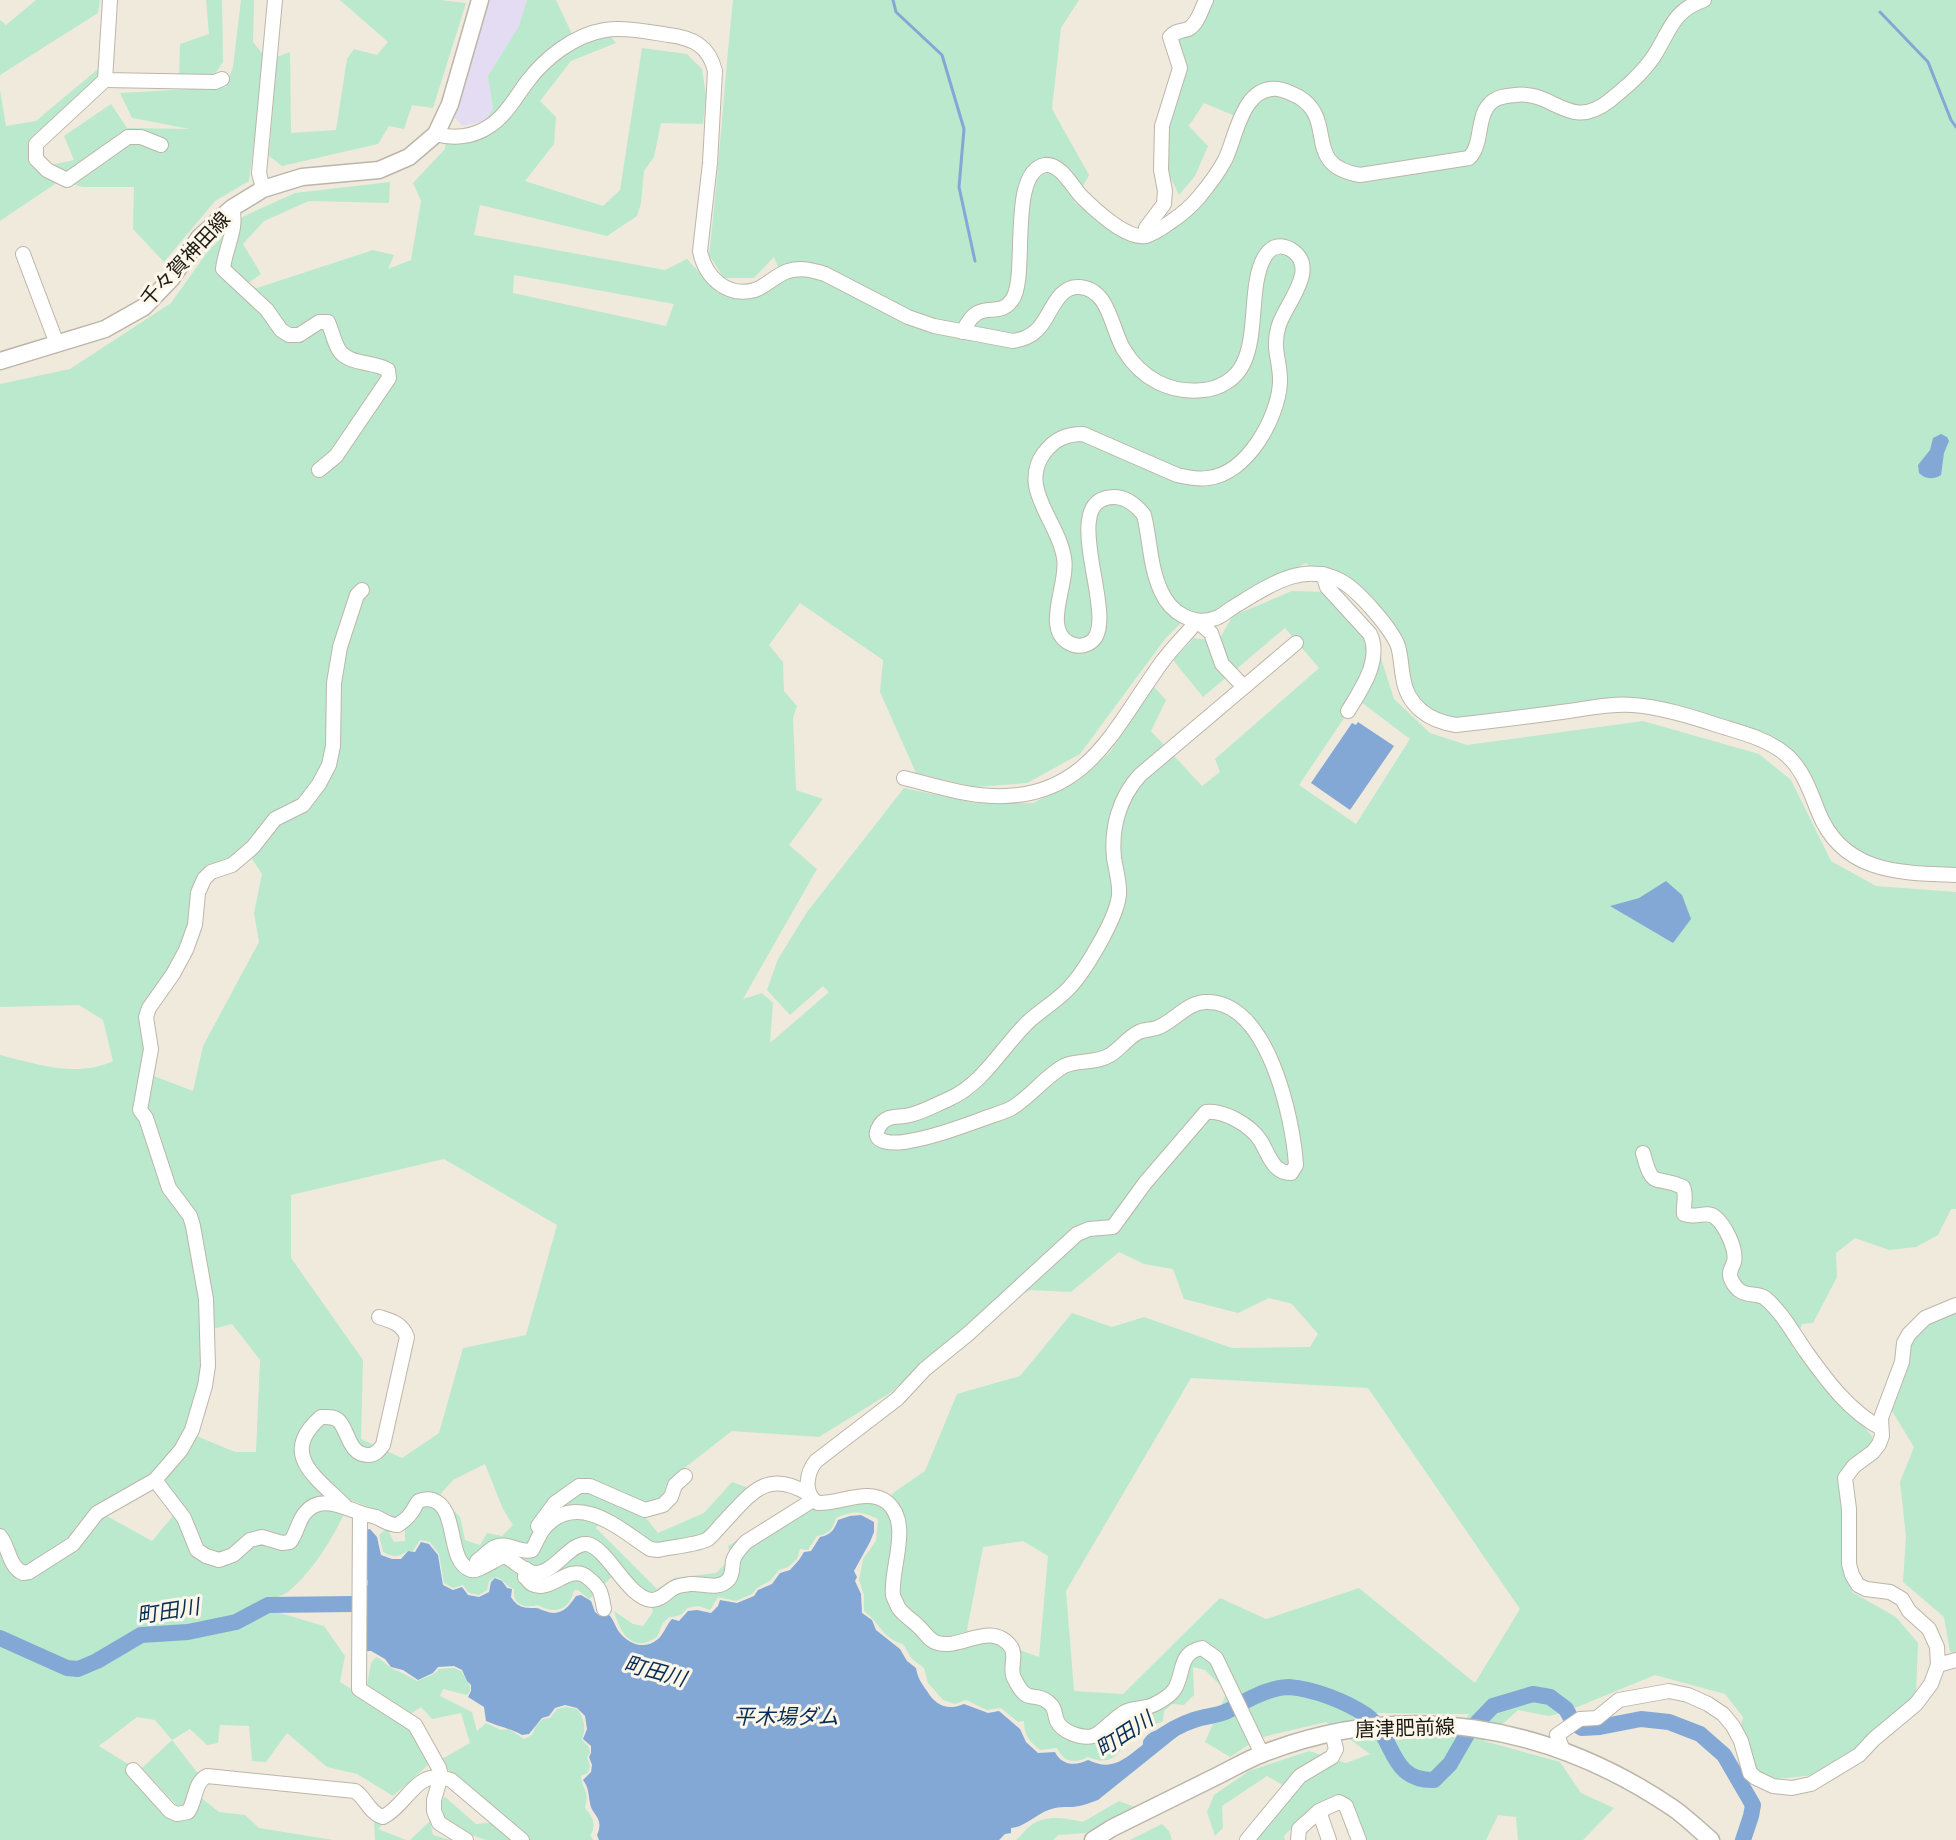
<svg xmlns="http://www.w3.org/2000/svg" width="1956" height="1840" viewBox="0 0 1956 1840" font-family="Helvetica,'Noto Sans JP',sans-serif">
<rect width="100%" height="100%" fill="#f0eadd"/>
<polygon fill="#e3dcf2" points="490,0 527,0 519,26 488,76 493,109 484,121 463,126 454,117"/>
<g fill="#bae9cd" fill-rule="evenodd">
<polygon points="36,0 100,0 98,13 0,75 0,20 6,25"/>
<polygon points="206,0 222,0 223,62 212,78 179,80 180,44 209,34"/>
<polygon points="241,0 254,0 253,42 265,57 249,181 215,201 164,262 133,229 134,187 82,187 61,180 0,221 0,90 6,126 36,121 98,69 99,79 39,147 47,166 74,160 64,136 111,104 127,128 190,129 132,118 120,93 226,87 233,67"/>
<polygon points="340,0 440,0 466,3 433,108 412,105 404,129 389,126 378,144 282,166 269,156 277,57 290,52 291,133 336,130 347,59 354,49 377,55 388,42"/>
<path d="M527,0H556L572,34L607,32L616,43L571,61L540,101L556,117L554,144L525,181L603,206L620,190L642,48L687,54L702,69L706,96L703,124L661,123L654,157L644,171L641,203L637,216L607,236L480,205L474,235L665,270L687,259L718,293L783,279L774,257L754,278H724L709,255C719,170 724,85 733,0H1079L1061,28L1052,109L1089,175L1074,202L1127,238L1152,242L1212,194L1222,152L1235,116L1204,103L1191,123L1188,125L1208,146L1195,176L1179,195L1166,168L1175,40L1198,30L1211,0H1956V869L1895,865L1859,853L1844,841L1830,823L1822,800L1806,767L1789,748L1770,736L1681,707L1454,719L1425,712L1410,683L1403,643L1324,568L1309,566L1306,563L1240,595L1217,612L1208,615L1192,612L1165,639L1080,754L1027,783L974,787L916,773L880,692L883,660L800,603L769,645L783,662L784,691L797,706L793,718L796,790L823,799L789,845L817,869L743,999L762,993L773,1003L770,1043L829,992L823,986L790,1015L767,990L778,959L807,912L904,788L975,803H1033L1078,781L1110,752L1154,687L1166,700L1151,731L1202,786L1220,772L1215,759L1319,668L1285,628L1203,697L1173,660L1194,638L1218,641L1233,616L1292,591L1330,592L1373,633L1394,699L1430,733L1467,745L1643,721L1759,754L1791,780L1831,861L1876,886L1956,892V1209H1951L1938,1235L1916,1247L1889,1250L1855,1238L1836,1253L1837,1277L1813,1323L1802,1324L1793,1348L1872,1436V1450L1844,1487L1852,1592L1896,1617L1918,1643L1916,1695L1859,1756L1817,1775L1766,1780L1736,1748L1743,1717L1725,1694L1655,1675L1565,1712L1549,1716L1518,1710L1484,1741L1560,1762L1581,1793L1614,1808L1583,1840H1518L1516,1817L1498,1815L1486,1840H1365L1346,1797L1317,1803L1284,1836L1285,1840H1250L1293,1791L1267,1776L1222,1806L1223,1828L1215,1836L1207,1812L1214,1795L1249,1771L1309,1751L1346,1763L1370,1754L1326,1722L1259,1738L1230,1757L1205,1742L1227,1692L1205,1670L1193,1667L1194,1695L1184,1705L1172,1704L1164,1711L1163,1721L1152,1726H1137C1121,1745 1118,1770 1088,1757C1075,1764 1063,1762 1057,1748L1040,1750C1029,1741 1024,1735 1024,1721L1018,1722L1001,1708L987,1710L966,1700L955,1704L943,1700L928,1683L924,1668L912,1659L903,1644C884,1640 878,1621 864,1611V1595L859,1580L863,1559L876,1541L878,1519C861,1511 854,1510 836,1518C833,1529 829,1534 817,1536L808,1550L800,1549L797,1559L788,1567L779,1570L771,1580L757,1588L752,1594L736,1601L718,1597L710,1610L698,1606L687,1608C682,1615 678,1617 669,1617L663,1623L657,1637C653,1639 647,1643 643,1643C625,1645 618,1624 614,1611L633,1624L643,1626L653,1612L648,1593L620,1570L604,1584L592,1585L594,1595L589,1599L578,1590H574C570,1610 555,1615 538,1605C524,1609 512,1604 514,1589C506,1586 504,1580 496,1577L489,1581L487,1590L479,1595L469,1593L463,1585L453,1588L444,1583L439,1554L430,1542L420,1540L413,1551H407C398,1558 393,1557 383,1552L379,1535L387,1528L394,1542L405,1541V1525L389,1514L350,1500C337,1532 316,1568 289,1591C284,1596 274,1597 268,1600L273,1611L324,1626L345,1656L340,1682L407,1724L428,1765L393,1796L357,1774L327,1767L287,1733L266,1762L252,1761L249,1726L220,1725L218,1743L207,1745L190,1729L172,1740L199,1775L187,1805L178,1807L142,1768L172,1740L155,1720L137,1717L99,1746L128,1764L137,1785L167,1815L191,1819L199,1796L219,1812L245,1815L259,1828L333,1840H0V1055C36,1064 78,1078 113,1061L103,1020L79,1005L0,1007V384L70,369L171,303L208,251L242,217L295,193L390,182L389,203L309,201L264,221L243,244L261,274L243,287L257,288L373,250L394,255L388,269L411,260L421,201L413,183L445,149L446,139L477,131L493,109L488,76L519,26ZM514,275L674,304L666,326L513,293ZM1357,699L1410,739L1356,824L1299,785ZM246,850L262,874L254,913L259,942L203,1046L193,1091L141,1071L146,1041L139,1016L177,966L198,916L192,889L207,867ZM1639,898L1674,943L1611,906ZM444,1159L557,1225L526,1335L463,1348L439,1433L402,1458L361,1439L363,1360L291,1258V1195ZM1119,1252L1144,1264L1173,1269L1184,1299L1238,1313L1269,1298L1292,1304L1318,1334L1310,1347L1232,1348L1144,1317L1112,1327L1072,1313L1020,1376L957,1394L925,1471L893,1493L884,1506L868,1499L803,1498L728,1546L731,1558L716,1573L674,1578L657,1589L596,1528L607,1513L652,1544L703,1535L749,1488L732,1482L704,1513L658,1533L638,1508L661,1500L669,1480L732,1431L819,1437L890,1393L964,1328L1030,1290L1071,1292ZM232,1324L260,1360L256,1452H235L187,1432L202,1379L205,1331ZM1191,1378L1368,1388L1520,1609L1475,1683L1359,1588L1266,1619L1220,1598L1123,1694L1074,1691L1066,1591ZM485,1464L503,1509L513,1525L502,1536L487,1533L480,1545L465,1540L460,1517L439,1496L453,1480ZM160,1473L182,1505L152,1541L105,1515ZM1023,1541L1048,1556L1039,1657L967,1630L983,1547ZM1370,1713L1469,1714L1454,1737L1394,1736Z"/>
<polygon points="1956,1307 1956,1653 1950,1652 1944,1617 1903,1582 1906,1536 1900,1482 1914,1447 1892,1411 1906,1346 1928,1320"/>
<path d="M376,1657C383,1660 387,1666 393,1669C402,1673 409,1676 417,1681L434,1674L439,1669L454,1668L461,1671L470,1686V1691L467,1695L443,1689L440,1696L472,1712L477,1731L486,1723L501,1730L509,1729L524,1739L532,1735L536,1726L543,1719L550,1718L557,1709L566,1707L577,1709C585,1720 586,1727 582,1740L589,1747L590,1753L587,1757L590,1766L588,1773L581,1776C582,1791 590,1789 585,1808C593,1817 597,1825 590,1836L594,1840H523L526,1836L446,1768L442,1759L470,1743L461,1713L432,1719L421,1707L410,1714L367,1685L371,1663Z"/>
<polygon points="445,1797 476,1824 495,1822 516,1840 486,1840 465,1833 445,1820 439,1804"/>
<path d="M1119,1801L1135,1807L1086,1833L1058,1835L1053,1840H1016C1021,1836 1025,1830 1030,1826C1046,1814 1064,1818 1083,1822Z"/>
<polygon points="374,1821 382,1825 378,1829 406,1840 375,1840"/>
<polygon points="430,1821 433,1835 451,1840 410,1840"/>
<polygon points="1162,1824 1169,1831 1172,1840 1130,1840"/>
</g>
<g fill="#84a8d5">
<path d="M1941,434L1947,437L1949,441L1944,453L1941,475C1933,480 1925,479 1919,473L1918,465L1930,450L1933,438Z"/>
<polygon points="1358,722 1394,746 1350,810 1311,783 1352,723 1356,725"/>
<polygon points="1666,881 1682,895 1691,919 1673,943 1610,906 1639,898"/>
<path d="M861,1515L874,1522V1532L870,1542L854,1571L857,1577L855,1581L861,1594L862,1613L872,1620L876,1630L900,1649L907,1661L916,1668C918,1679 921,1682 927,1691C936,1706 948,1711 964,1704L988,1713L999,1711L1020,1729L1026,1742L1038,1753L1055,1752C1062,1766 1076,1766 1088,1760C1111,1771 1122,1761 1140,1747C1147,1742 1140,1744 1145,1738C1150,1731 1158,1729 1167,1729L1170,1738L1179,1735L1098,1800C1091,1802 1085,1805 1079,1806C1071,1808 1063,1806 1055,1808C1039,1811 1026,1827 1011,1828V1833L1005,1834L999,1840H599L597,1835C605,1817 591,1815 590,1803C588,1793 589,1788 583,1780L591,1772L592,1765L589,1757L591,1753V1746L583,1739L587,1729L585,1716L577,1708L565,1705L555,1708L549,1716L542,1718L529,1734L522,1735C510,1728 499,1727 486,1721L484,1707L468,1697L471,1691V1685L467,1681L462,1670L454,1666L438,1667L433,1673L418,1680L403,1670L391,1667L385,1659L371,1651H364V1585H368V1580H364V1530L370,1529L377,1537L381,1555L392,1559H401L408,1551L415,1552L421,1542L429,1544L438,1555L443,1585L453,1590L462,1587L468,1595L479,1597L489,1592L491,1582L495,1578L502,1581L507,1588L512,1589L511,1597C518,1608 524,1608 536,1608C539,1608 541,1610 545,1611C560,1617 568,1608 576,1596L581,1595L591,1601L595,1612L600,1616L608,1614C614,1619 615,1627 620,1633C630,1645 645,1650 658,1639C664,1634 666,1625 672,1619L679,1621L688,1611L697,1610L711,1613L718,1606L720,1600L737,1603L754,1596L758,1590L772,1584L780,1573L790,1570L799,1560L804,1552L811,1551L820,1537C831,1535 834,1530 838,1520L850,1516Z"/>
</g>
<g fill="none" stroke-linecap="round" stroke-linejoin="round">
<g stroke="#84a8d5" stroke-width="3">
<polyline points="893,0 896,12 942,55 964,129 959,187 975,261"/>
<polyline points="1880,12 1928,62 1951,120 1956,127"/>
</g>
<g stroke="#84a8d5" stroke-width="16">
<polyline points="0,1638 67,1668 78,1669 97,1661 141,1635 188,1632 236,1622 268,1605 353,1604"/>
<path d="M1151,1744C1164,1734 1178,1725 1194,1720C1204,1716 1216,1716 1225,1712C1237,1707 1247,1699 1258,1695C1266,1691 1280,1687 1289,1687C1314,1689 1345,1701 1366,1715C1396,1737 1388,1781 1434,1780L1450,1764L1469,1731L1493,1706L1533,1694L1550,1697L1566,1709L1573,1722L1582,1728L1600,1727L1641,1719L1669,1722L1700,1734L1724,1755L1753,1805L1751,1816L1743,1840"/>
</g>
<defs>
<g id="minor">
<polyline points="110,0 105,80 215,82 222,79"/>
<polyline points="105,80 36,144 36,159 47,170 67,180 128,137 141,137 161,145"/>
<path d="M436,134C453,139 473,137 488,127C504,118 516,97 527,82C545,58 574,35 605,30C625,27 648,32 669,35C693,38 709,46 715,71L710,163L700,251C705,277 727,298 755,290C766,286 776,275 788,271C801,267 812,270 825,274L908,317L934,326L1013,341C1023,339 1030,337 1037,330C1051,317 1056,285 1080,287C1110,290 1111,329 1124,350C1141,378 1170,394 1203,390C1219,389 1236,379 1243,364C1258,335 1249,285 1264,258C1270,247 1279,243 1290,249C1321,267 1286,303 1279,325C1271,349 1281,361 1280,383C1278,418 1247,474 1208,478C1197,480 1187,477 1177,475L1083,434C1066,434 1055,439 1044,453C1018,488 1059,522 1064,558C1069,583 1042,628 1069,643C1075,646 1081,647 1087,644C1127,630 1052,498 1114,497C1127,497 1136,505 1144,515C1150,539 1150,568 1161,591C1170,612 1193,627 1216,618C1222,616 1227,611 1232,608C1265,588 1302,560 1341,581C1358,590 1391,628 1398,646C1401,656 1401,667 1403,677C1407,706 1429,721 1456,725C1494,721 1532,716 1569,711C1590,708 1612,703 1633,705C1661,707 1690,716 1717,725C1739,732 1761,737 1780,750C1801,764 1809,788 1818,811C1842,873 1899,873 1956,875"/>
<polyline points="263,189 259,173 275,0"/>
<path d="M232,208C238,229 225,248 223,269L267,310L281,330L289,335H299L319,322H328C332,331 334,342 339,350C348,365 374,361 388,370L389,378L336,456L319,470"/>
<path d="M1146,236V228L1164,204L1165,191L1161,170L1162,126L1180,68L1170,37C1176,30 1180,32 1188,29C1198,24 1201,10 1206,0"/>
<polyline points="23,254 57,344"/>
<path d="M963,332C979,295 997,321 1012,300C1029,278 1007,172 1045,165C1060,163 1072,186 1081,196C1094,209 1126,239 1145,236C1153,234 1162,228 1169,223C1181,215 1190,208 1199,197C1209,185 1218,173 1225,160C1236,138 1242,85 1278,89C1285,90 1293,94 1299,97C1338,121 1301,165 1360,175L1469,158C1484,144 1475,114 1493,101C1500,96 1507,96 1515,95C1554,90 1569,132 1609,101C1625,88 1642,74 1654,56C1670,31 1673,10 1704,0"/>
<path d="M1323,574L1327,587L1370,634C1382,660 1361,690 1348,711"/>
<path d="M1197,621L1211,633L1222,664L1244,687L1140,775C1119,798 1111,828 1114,858C1116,871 1120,883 1119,895C1117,918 1085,971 1069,988C1057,1001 1041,1010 1028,1022C1002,1047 984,1083 949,1099C937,1104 923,1112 910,1115C903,1117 896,1116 889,1118C884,1120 880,1124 878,1129C871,1144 895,1143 904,1142C930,1138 955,1129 980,1120C990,1116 1001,1113 1010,1109C1030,1098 1044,1077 1064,1066C1078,1059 1096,1064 1110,1055C1120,1049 1128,1037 1139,1032C1145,1029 1153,1030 1159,1027C1175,1020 1187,1003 1205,1002C1268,999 1293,1119 1296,1165L1291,1173C1272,1173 1268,1152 1260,1140C1250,1125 1224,1110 1206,1112L1145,1183L1113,1227L1089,1229L1077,1234L968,1334L925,1369L897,1399L816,1461C807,1472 802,1494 818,1503C840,1504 869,1487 888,1503C912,1525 890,1568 893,1595C894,1599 897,1604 898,1607C903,1615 912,1620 918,1626C925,1632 929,1641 938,1643C961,1650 991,1620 1011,1647C1017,1656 1009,1669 1014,1678C1028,1707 1033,1690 1048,1702C1056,1708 1054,1713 1057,1721C1062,1732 1082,1739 1093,1736C1101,1734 1115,1717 1125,1712C1132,1708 1140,1709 1147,1707C1155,1705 1169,1697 1174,1690C1185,1674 1177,1653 1202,1648L1216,1658L1262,1754"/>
<polyline points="1244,687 1296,643"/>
<path d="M904,778C933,785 963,795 993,796C1088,800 1115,726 1162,662C1172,648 1186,635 1197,621"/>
<path d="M1643,1153C1653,1191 1654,1174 1683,1187C1687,1196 1683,1204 1684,1214C1697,1219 1706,1210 1715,1217C1725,1225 1737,1249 1734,1262C1732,1268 1728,1272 1731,1279C1740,1300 1755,1291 1765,1298C1783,1313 1794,1335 1807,1353C1827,1381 1850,1412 1881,1428"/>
<path d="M155,1480L184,1518L197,1550L206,1556L219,1560L233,1555L250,1540L262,1537L282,1543L290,1542C297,1533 298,1521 305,1513C319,1495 341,1506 358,1512C364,1515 370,1515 376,1517C385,1521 389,1525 398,1525C403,1521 408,1518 411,1513C414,1510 416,1503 419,1501C423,1499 429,1499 433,1500C459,1509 446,1562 471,1570C478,1572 495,1559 504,1556C514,1560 525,1573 536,1573C556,1572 570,1542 587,1544C608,1548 628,1599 652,1600C662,1600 668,1590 676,1587C680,1585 686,1585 690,1584C703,1583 719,1591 729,1579C733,1573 732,1567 733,1561C735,1553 741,1548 746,1542L813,1500"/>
<path d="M345,1506C316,1477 278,1454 321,1417C328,1417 334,1416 339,1421C349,1432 349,1455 368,1455C376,1455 379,1450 383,1445L407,1337C402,1323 391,1321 379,1317"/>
<polyline points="360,1513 359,1689 415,1725 439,1768 441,1776 434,1800 434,1811 439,1823 466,1840"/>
<polyline points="538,1526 555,1503 579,1486 590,1486 645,1510 663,1505 671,1497 675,1485 685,1476"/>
<path d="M0,1536C9,1547 9,1567 23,1573L29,1572L73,1544L97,1513L155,1480L181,1450L192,1430L205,1386L208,1366L206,1299L193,1226L190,1216L169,1188L146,1118L140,1110L151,1049L146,1017L149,1008L173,974L186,950L195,925L198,893L204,879L211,872L232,865L253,847L275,819L303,805L319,784L329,765L333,746L334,683L340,647L357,595L362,590"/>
<path d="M477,1561C483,1557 488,1551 493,1548C507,1540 519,1554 532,1550C537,1542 539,1533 546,1526C579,1491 621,1530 650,1549L658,1550C670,1547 698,1545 708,1539C714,1534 719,1527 724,1522C752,1492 767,1469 809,1494"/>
<path d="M526,1569L525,1577C528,1579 529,1583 532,1584C550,1594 569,1563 587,1577C601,1588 601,1592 604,1609"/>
<polyline points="1938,1665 1956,1660"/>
<polyline points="1563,1750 1557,1735 1580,1719 1597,1718 1619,1700 1669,1691 1688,1695 1708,1704 1723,1714 1733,1726 1741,1741 1750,1773 1756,1778 1773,1786 1792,1788 1811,1784 1859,1755 1874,1739 1916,1704 1931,1684 1938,1665 1937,1647 1929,1629 1909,1611 1902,1599 1890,1592 1866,1589 1858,1585 1852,1575 1849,1564 1849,1509 1845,1478 1854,1466 1873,1452 1879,1444 1882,1436 1881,1418 1902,1362 1904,1343 1909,1334 1925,1318 1956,1305"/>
<path d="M133,1770L170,1811L177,1814L188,1812C196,1801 194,1782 207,1776L355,1791C366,1798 369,1813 383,1817C409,1804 415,1767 451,1780L522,1840"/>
<polyline points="1319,1811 1329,1840"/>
<polyline points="1247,1840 1300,1776 1332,1757 1336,1749 1332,1733"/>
<polyline points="1298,1840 1299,1829 1319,1811 1339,1802 1346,1806 1359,1840"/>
</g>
<g id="major">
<polyline points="0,361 105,329 144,307 171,279 199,238 232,208 263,189 302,177 379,170 409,157 436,134 450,104 480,0"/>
<path d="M1093,1840L1112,1828C1146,1811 1180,1794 1213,1778C1230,1770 1246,1760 1262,1754C1404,1698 1549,1724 1673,1808C1686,1817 1698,1829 1711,1840"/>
</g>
</defs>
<use href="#minor" stroke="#bcb6aa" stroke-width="16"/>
<use href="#major" stroke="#bcb6aa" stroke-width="19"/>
<use href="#minor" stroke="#fff" stroke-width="14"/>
<use href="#major" stroke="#fff" stroke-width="16"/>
</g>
<g text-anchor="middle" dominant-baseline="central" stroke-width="6" stroke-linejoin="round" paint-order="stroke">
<g font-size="20" fill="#1a1813" stroke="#fdf7ea">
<text transform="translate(185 259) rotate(-47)">千々賀神田線</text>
<text transform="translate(1405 1728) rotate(-2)">唐津肥前線</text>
</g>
<g font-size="21" font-style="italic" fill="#072e56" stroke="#fdf7ea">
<text transform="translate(168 1611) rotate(-9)">町田川</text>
<text transform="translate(655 1671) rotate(15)">町田川</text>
<text x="786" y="1716">平木場ダム</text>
<text transform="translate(1124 1734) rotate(-33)">町田川</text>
</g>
</g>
</svg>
